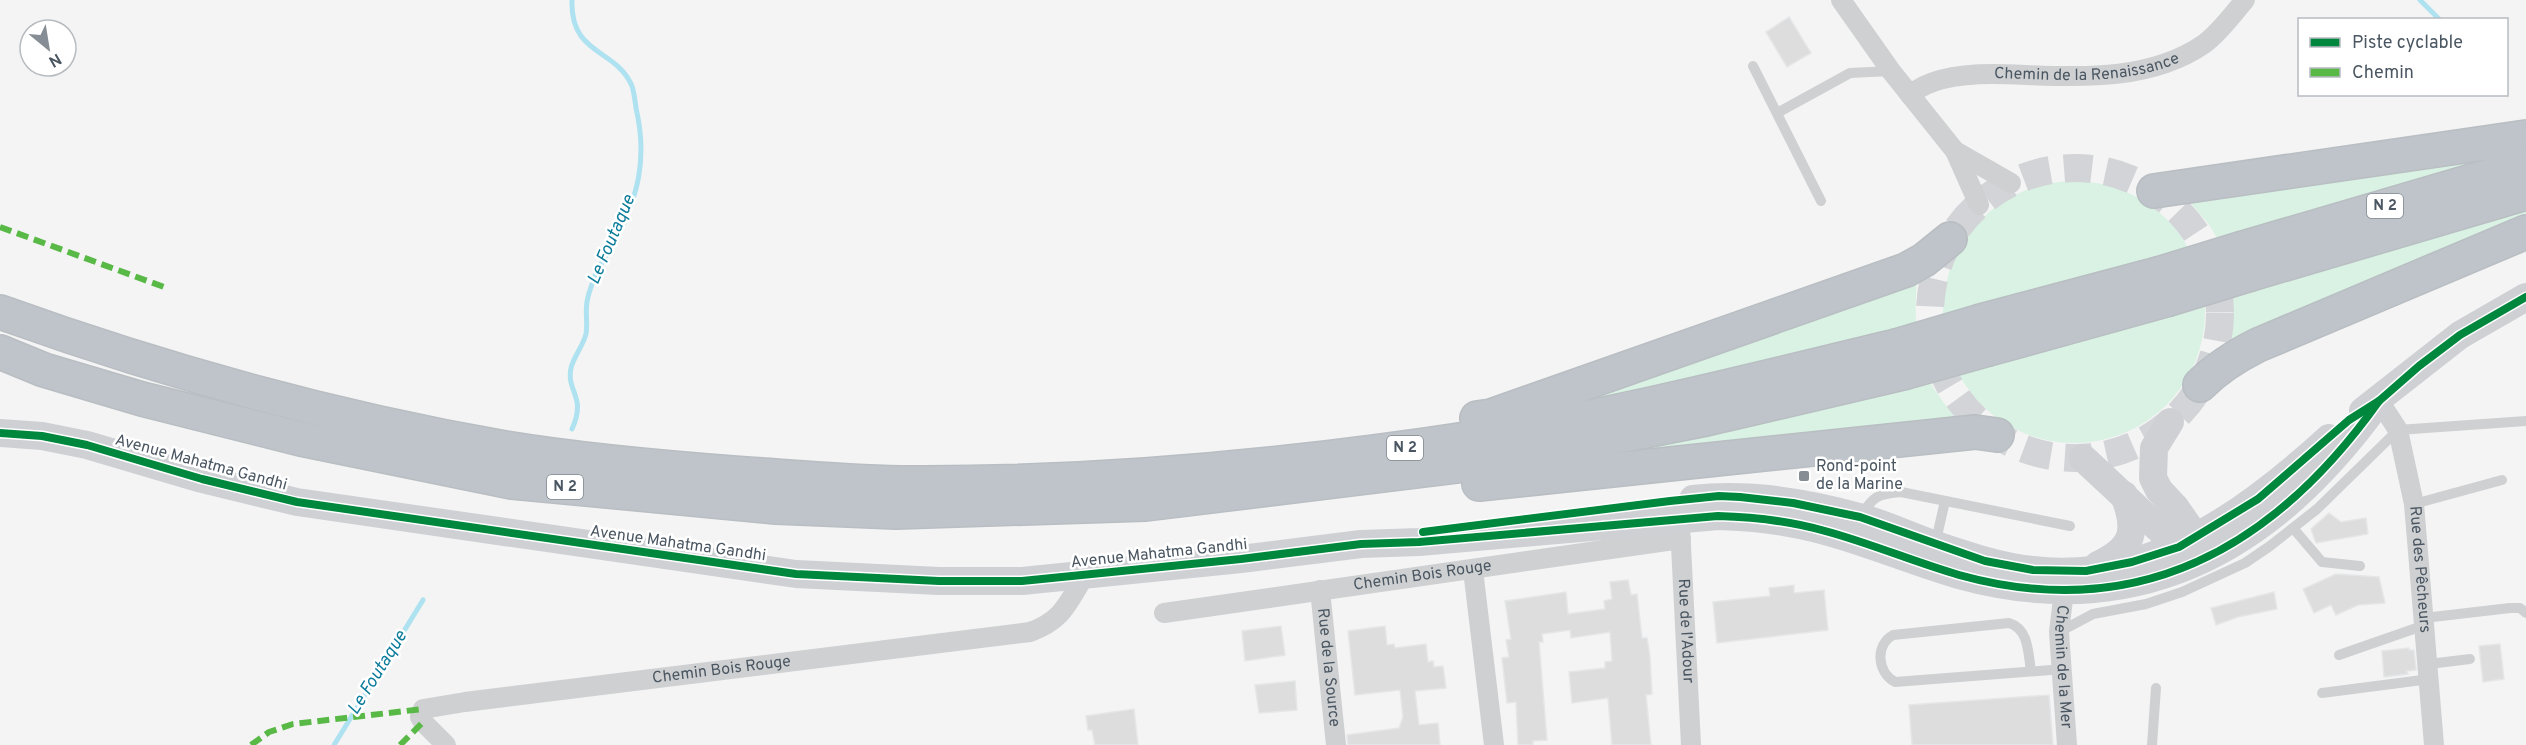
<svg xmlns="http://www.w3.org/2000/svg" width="2526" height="745" viewBox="0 0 2526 745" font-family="Overpass,sans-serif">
<rect width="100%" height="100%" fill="#f4f4f4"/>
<g fill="#d9f2e3">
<path d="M2526,149L2249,231L2267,288L2526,210V221L2229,348C2233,308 2234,268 2213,231C2206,219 2195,209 2186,198Z"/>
<circle cx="2074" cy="312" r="131"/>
<path d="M1917,274C1915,311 1913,345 1929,380C1936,394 1947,406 1956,419L1584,462L1908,387L1706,378L1536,409Z"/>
</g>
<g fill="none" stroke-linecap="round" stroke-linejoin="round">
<g stroke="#aee2f0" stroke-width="5">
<polyline points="2420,0 2440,20"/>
<path d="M572,429C587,396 566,392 571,368C574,356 583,346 586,334C588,324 585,313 587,302C588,294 592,284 595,276C599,265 608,255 613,244C638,198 648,160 636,108C635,101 634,92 632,86C616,48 570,56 572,0"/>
<polyline points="334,745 423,600"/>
</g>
</g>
<g fill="#ddddde" stroke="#e5e6e7" stroke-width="1.5">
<polygon points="1789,17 1811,53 1787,67 1766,32"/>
<polygon points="2329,513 2341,522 2366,518 2368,534 2316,543 2311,529"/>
<polygon points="2336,574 2379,577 2385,603 2358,605 2336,615 2331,605 2314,613 2303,589"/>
<polygon points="1628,580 1631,595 1637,594 1642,638 1647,638 1650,656 1652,694 1646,695 1651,745 1612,745 1608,698 1572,703 1569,672 1605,668 1605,662 1612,661 1610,632 1571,638 1570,630 1542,634 1543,642 1539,642 1547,740 1533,741 1533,745 1518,745 1516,702 1507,703 1502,658 1509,657 1506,640 1511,639 1505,601 1566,592 1568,614 1605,609 1604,601 1612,599 1610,582"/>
<polygon points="1794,585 1794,593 1824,590 1828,630 1717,643 1713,602 1770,596 1769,588"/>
<polygon points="2274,592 2277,609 2238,617 2216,625 2211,608"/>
<polygon points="1281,626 1285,655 1245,661 1242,631"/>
<polygon points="1385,626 1387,645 1394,644 1395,648 1426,644 1428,662 1433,661 1434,667 1443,666 1446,688 1415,691 1419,725 1438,723 1440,745 1348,745 1347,735 1399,728 1403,717 1400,690 1355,695 1348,631"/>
<polygon points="2500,644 2504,679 2483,682 2479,646"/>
<polygon points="2409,648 2409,650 2414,650 2416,670 2407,671 2408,674 2384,677 2382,651"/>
<polygon points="1295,681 1297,710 1259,713 1255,685"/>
<polygon points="2049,695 2053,745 1912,745 1909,705"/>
<polygon points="1134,709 1138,745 1095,745 1092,730 1088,730 1086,716"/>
</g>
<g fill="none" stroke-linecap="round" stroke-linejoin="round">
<circle stroke="#d2d4d7" stroke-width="28" stroke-dasharray="28 14" stroke-linecap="butt" cx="2075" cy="313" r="145"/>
<defs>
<g id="highway">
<polyline points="2154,191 2526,137"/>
<polyline points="2243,248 2526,165"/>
<polyline points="2251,274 2526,193"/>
<path d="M0,312C164,371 333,418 505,448C584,461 665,468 746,474C800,477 855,483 910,483C1101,484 1291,466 1479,437C1619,415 1758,379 1896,346"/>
<polyline points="1981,321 2158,274"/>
<polyline points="1989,349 2166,300"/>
<polyline points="0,352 44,370 142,399 301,439 512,482 776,507 896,512 1146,504 1482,463 1706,419 1903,373"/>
<path d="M2200,385C2218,367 2236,356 2258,345L2526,232"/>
<polyline points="1477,418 1491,416 1906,270 1924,260 1950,239"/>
<polyline points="1479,484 1975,432 1997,435"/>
</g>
</defs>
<use href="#highway" stroke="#b9bec3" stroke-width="36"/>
<g stroke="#ced0d2" stroke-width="10">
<polyline points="1753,66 1821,201"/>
<polyline points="1777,113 1850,73 1891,71"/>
<polyline points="2414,504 2502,480"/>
<path d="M1860,517C1873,497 1876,494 1901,492L2070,526"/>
<polyline points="2293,528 2322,562 2360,566"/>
<polyline points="1935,545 1945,501"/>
<polyline points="2424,618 2510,608 2520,608 2526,613"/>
<polyline points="2059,632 2093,614 2146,604 2182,592 2245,563 2270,546 2317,509 2398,430 2526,421"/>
<polyline points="2339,655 2425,625"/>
<polyline points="2429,664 2470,659"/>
<path d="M2031,671C2028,653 2029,629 2009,623L1893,635C1875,645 1877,672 1895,682L2063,669"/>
<polyline points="2322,693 2430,679"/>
<polyline points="2152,745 2156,688"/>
</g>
<g stroke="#ced0d2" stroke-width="20">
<polyline points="1841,0 1891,71 1955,151 1979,205"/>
<path id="s1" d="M1910,95C1930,77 1967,74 1993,74C2063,75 2143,86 2204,44C2220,32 2232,15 2245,0"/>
<polyline points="1955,151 2011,183"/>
<path id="s2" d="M2379,401L2398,430L2414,504L2434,745"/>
<path id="s3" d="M1680,526L1691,745"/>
<polyline points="1473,570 1494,745"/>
<path id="s4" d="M1320,590L1336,745"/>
<path id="s5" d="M2064,591L2059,632L2067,745"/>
<path id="s6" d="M1164,613L1681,539"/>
<path id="s7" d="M446,745L423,722L420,717L423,709L465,702L1030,632C1063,620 1067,604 1085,575"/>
</g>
<g stroke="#ced0d4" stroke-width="28">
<polyline points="2363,411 2460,335 2526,297"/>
<polyline points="2170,422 2154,448 2153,478 2159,490 2175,507 2207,553"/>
<path d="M0,433L42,436L87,445L202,479L297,502L796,574L939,581H1022L1241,559L1361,544L1419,542L1718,516C1754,517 1790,521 1825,531C1870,543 1914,562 1959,575C2140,625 2275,547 2379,401"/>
<polyline points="2083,458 2173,542 2190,561"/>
<path d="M1693,499C1748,493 1806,502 1859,517C1885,524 1910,536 1936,545C1968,556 1999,566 2032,570C2151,584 2247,513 2329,438"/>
<path d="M2098,565C2134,548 2138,531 2124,495"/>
</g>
<use href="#highway" stroke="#bec4c9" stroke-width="33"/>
<defs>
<g id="highway-bridge">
<polyline points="2158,274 2243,248"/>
<polyline points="2166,300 2251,274"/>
<polyline points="1896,346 1981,321"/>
<polyline points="1903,373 1989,349"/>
</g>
</defs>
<use href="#highway-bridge" stroke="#b9bec3" stroke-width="36" stroke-linecap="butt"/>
<use href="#highway-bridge" stroke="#bec4c9" stroke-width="33"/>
<g stroke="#58b947" stroke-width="6" stroke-dasharray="12 6" stroke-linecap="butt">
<polyline points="0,227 164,287"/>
<polyline points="251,745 269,732 293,724 423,709"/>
<polyline points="400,745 423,722"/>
</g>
<defs>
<g id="cycleway">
<path d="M0,433L42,436L87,445L202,479L297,502L796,574L939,581H1022L1241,559L1361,544L1419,542L1718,516C1754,517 1790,521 1825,531C1870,543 1914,562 1959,575C2140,625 2275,547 2379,401"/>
<polyline points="1423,532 1670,501 1719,496 1740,497 1793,503 1860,517 1985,561 2033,570 2086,571 2132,562 2179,547 2258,499 2349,420 2379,401 2419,366 2460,335 2526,297"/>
</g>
</defs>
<use href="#cycleway" stroke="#fff" stroke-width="11"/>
<use href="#cycleway" stroke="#00873e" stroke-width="8"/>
</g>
<rect fill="#868d94" stroke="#fff" stroke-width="2" x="1798" y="470" width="12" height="12" rx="3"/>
<g text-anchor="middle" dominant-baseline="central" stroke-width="5" stroke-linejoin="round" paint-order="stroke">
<g fill="#fff" stroke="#808990" stroke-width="1.5">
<rect x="2367" y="194" width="36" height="24" rx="4.5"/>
<rect x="1387" y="436" width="36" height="24" rx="4.5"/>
<rect x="547" y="475" width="36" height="24" rx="4.5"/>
</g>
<g font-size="15" font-weight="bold" fill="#4a5661">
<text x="2385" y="206">N 2</text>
<text x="1405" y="448">N 2</text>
<text x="565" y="487">N 2</text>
</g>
<g font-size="16" fill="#4a5661" stroke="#fff">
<text stroke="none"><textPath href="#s1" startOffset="182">Chemin de la Renaissance</textPath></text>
<text transform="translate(201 463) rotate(15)">Avenue Mahatma Gandhi</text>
<text transform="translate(678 544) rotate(8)">Avenue Mahatma Gandhi</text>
<text transform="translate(1159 554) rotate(-6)">Avenue Mahatma Gandhi</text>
<text stroke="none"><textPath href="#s2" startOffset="176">Rue des Pêcheurs</textPath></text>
<text stroke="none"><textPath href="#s6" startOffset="261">Chemin Bois Rouge</textPath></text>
<text stroke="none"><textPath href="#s3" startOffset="105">Rue de l'Adour</textPath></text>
<text stroke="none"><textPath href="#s4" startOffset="78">Rue de la Source</textPath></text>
<text stroke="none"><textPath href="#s5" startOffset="76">Chemin de la Mer</textPath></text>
<text stroke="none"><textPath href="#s7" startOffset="348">Chemin Bois Rouge</textPath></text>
</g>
<g font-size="16" fill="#4a5661" stroke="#fff" text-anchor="start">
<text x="1816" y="467">Rond-point<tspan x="1816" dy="18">de la Marine</tspan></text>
</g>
<g font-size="18" font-style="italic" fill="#0c7c9b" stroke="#fff">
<text transform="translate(612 240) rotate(-67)">Le Foutaque</text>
<text transform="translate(378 673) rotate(-58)">Le Foutaque</text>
</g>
</g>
<rect x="2298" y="18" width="210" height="78" fill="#ffffff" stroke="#b7bbc0" stroke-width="1.5"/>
<rect x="2310" y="38" width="30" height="9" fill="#00873e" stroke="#b7bbc0" stroke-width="1.5"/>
<text x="2352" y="48" font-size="18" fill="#4a5661">Piste cyclable</text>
<rect x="2310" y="68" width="30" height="9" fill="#58b947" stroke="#b7bbc0" stroke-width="1.5"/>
<text x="2352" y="78" font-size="18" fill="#4a5661">Chemin</text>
<g transform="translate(48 48) rotate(150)"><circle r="28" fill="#ffffff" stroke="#b7bbc0" stroke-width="1.5"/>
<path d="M0-4.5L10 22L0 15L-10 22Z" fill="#868d94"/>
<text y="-9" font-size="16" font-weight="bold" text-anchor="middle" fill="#4a5661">N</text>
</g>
</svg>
